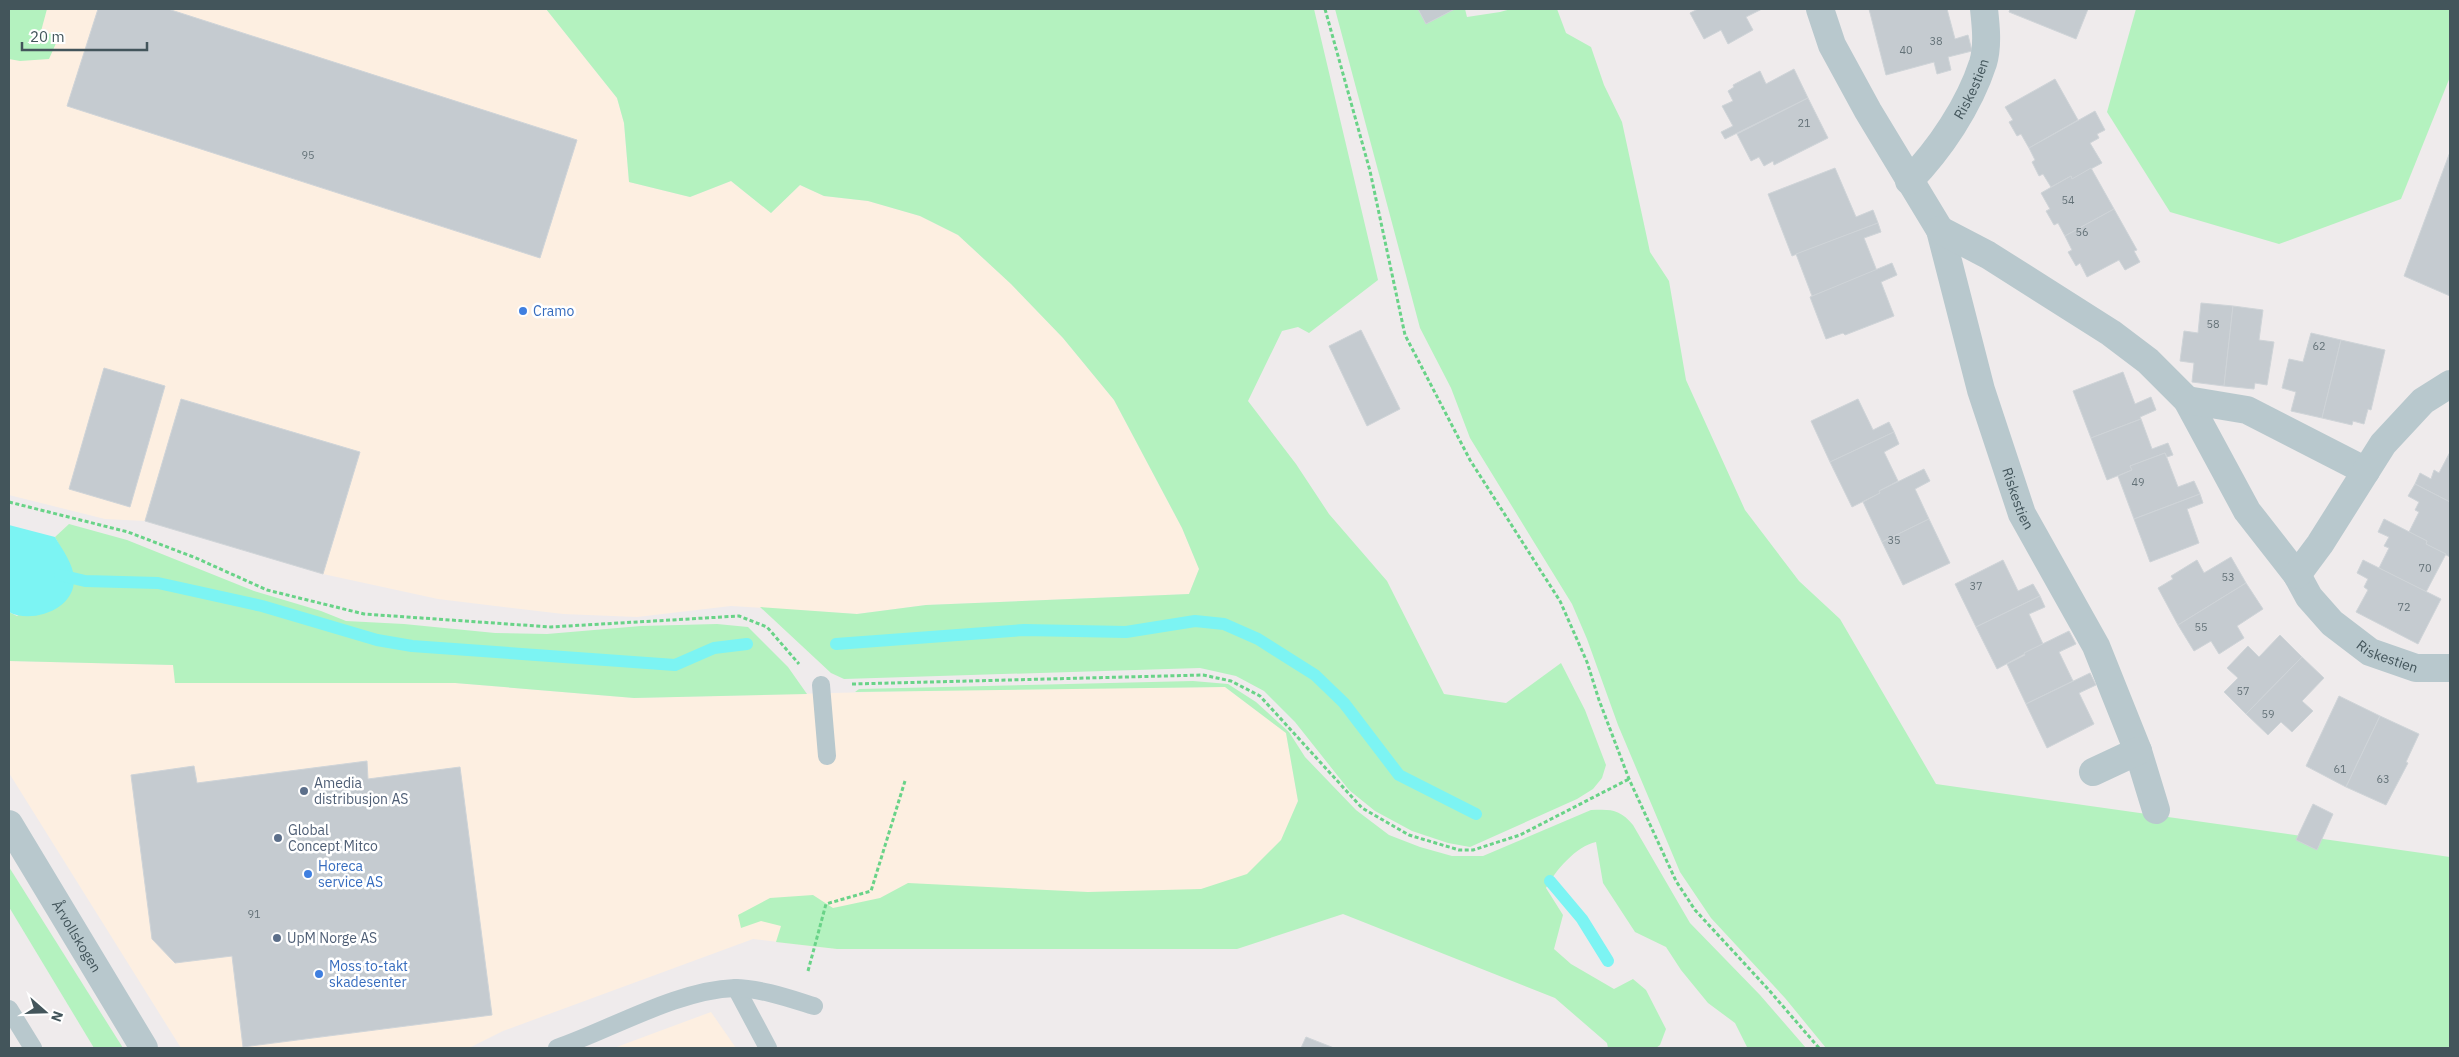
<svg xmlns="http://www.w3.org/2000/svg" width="2459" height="1057" viewBox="0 0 2459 1057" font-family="'IBM Plex Sans',sans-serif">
<rect width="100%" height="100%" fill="#efebec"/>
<g fill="#fdefe1">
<polygon points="9,9 546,9 617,98 624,123 629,182 690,197 731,181 771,213 800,185 824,196 868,201 920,216 958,235 1011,284 1063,338 1114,400 1182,528 1199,569 1189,594 926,605 857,614 731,606 637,617 563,614 438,599 323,574 145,521 105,519 9,495"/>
<polygon points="9,661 174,665 176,683 455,683 634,698 953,690 1225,687 1286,733 1298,801 1237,949 837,949 753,939 503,1031 469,1048 181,1048 9,773"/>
<polygon points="711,1012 736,1048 614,1048 657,1032"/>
</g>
<g fill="#b4f2bf">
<polygon points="9,9 47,9 40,35 61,32 49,59 20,61 9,59"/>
<polygon points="546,9 1314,9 1378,280 1309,333 1298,327 1282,331 1248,401 1296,464 1329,514 1387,581 1444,694 1506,703 1561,663 1585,710 1606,765 1602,778 1593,789 1577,799 1470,847 1448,843 1412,831 1375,811 1349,790 1295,722 1264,691 1236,676 1200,668 844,679 831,673 760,607 857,614 926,605 1189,594 1199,569 1182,528 1114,400 1063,338 1011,284 958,235 920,216 868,201 824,196 800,185 771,213 731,181 690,197 629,182 624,123 617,98"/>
<polygon points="1335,9 1418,9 1426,24 1455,9 1465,9 1467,17 1500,12 1511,9 1557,9 1566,33 1591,47 1604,85 1622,122 1650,252 1669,281 1686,380 1745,510 1799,581 1840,619 1936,784 2450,857 2450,1048 1826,1048 1785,998 1711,918 1680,872 1618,725 1587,639 1572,604 1470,438 1451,388 1420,328"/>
<polygon points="2136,9 2450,9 2450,77 2401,199 2279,244 2170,212 2107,112"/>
<polygon points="69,524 127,540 254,591 321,611 346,621 404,624 495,633 547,634 641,626 717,624 748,627 788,667 807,694 634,698 455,683 175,683 173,665 9,661 9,612 17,616 74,578 69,564 55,537"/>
<path d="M1193,681L1228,684L1256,702L1289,732L1305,757L1356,810L1389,835L1420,847L1452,856H1483L1591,810C1611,809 1620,809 1633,825L1690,923L1760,995L1806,1048L1747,1047L1735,1023L1708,1003L1681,970L1666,947L1635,932L1603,883L1596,842C1576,846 1555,871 1546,888L1563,915L1554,949L1571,964L1614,989L1633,979L1646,990L1666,1029L1660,1045L1656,1048H1608L1607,1043L1555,998L1343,914L1237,949H837L776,942L781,926L761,921L741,928L738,915L770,898L813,895L833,908L880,898L908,883L1088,892L1201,889L1247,874L1281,840L1298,801L1286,733L1225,687L855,692L859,689Z"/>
<polygon points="9,867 123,1048 94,1048 9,907"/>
</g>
<path fill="#7cf4f3" d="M9,525L55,537C62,549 74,565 74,579C75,610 31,624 9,612Z"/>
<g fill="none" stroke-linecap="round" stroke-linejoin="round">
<g stroke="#7cf4f3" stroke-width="12">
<polyline points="60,575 85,581 158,583 262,606 377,640 412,646 675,665 714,648 747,644"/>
<polyline points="836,644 1024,630 1126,632 1195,621 1224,624 1258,639 1315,675 1344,703 1399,775 1476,814"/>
<polyline points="1550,881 1582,919 1608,961"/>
</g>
</g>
<g fill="#c5cbd0" stroke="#cfd4d8">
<polygon points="98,9 168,9 577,140 540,258 67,106"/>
<polygon points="1418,9 1455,9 1426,24"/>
<polygon points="1698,9 1762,9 1746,17 1753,30 1728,44 1721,30 1704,39 1690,13"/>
<polygon points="1869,9 1947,9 1955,39 1968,35 1972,51 1948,57 1951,70 1937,74 1934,62 1886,75"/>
<polygon points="2010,9 2088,9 2076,39 2009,12"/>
<polygon points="1794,69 1808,98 1725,139 1721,132 1733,126 1722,106 1733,101 1728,91 1734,87 1733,85 1760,71 1766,84"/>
<polygon points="2055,79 2078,120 2029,148 2021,134 2017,136 2009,122 2013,120 2005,107"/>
<polygon points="1808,98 1828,138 1774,165 1773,161 1764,166 1759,157 1751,161 1737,134"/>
<polygon points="2095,111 2105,130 2097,134 2099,138 2090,143 2102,163 2072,179 2071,176 2051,187 2043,174 2039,176 2032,162 2035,160 2029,148"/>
<polygon points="2450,152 2450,296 2404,276"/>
<polygon points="1835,168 1856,217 1873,210 1878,223 1792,256 1768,194"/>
<polygon points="2091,168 2114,209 2065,236 2058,223 2054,225 2046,211 2050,209 2041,193 2071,176 2072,179"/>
<polygon points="2114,209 2137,250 2134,251 2140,262 2125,270 2119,260 2087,277 2080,263 2076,266 2068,252 2072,250 2065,236"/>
<polygon points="1878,223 1881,232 1864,238 1877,271 1812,296 1796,254"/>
<polygon points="1892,263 1897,275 1881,282 1894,316 1845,335 1843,333 1826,339 1810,297"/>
<polygon points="2201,303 2233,306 2224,386 2192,382 2194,363 2180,361 2184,331 2198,333"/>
<polygon points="2233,306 2263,310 2259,340 2274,342 2267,385 2255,383 2254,389 2224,386"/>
<polygon points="1361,330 1400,409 1367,426 1329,346"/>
<polygon points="2311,333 2341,340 2322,418 2291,411 2296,392 2282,388 2289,359 2303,362"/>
<polygon points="2341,340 2385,350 2371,410 2368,409 2364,424 2353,421 2352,425 2322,418"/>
<polygon points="104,368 165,386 130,507 69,489"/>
<polygon points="2123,372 2135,404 2151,397 2156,410 2140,417 2141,419 2091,438 2073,391"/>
<polygon points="181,399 360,452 323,574 145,521"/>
<polygon points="1858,399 1873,430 1889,422 1894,432 1830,462 1811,421"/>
<polygon points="2141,419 2152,449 2168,443 2173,455 2167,457 2165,453 2130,466 2132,470 2107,480 2091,438"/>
<polygon points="1894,432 1899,444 1884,452 1898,481 1879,491 1880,493 1852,507 1830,462"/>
<polygon points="2450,452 2450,502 2415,484 2420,473 2431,479 2434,470 2439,473"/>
<polygon points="2165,453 2178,487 2194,481 2200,494 2134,519 2118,476 2132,470 2130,466"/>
<polygon points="1924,469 1930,481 1915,489 1929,519 1882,542 1863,502 1880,493 1879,491"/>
<polygon points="2415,484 2450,502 2450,557 2426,544 2427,541 2409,532 2419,512 2415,510 2419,502 2408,496"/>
<polygon points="2200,494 2203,503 2187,509 2199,543 2150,562 2134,519"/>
<polygon points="1929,519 1950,563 1903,585 1882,542"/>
<polygon points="2384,519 2427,541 2426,544 2446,554 2426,592 2379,568 2389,548 2384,546 2389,537 2378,532"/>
<polygon points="2231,557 2246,583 2178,625 2158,588 2173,579 2171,576 2197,560 2204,573"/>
<polygon points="2003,560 2018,591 2033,584 2040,596 1976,627 1955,584"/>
<polygon points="2363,560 2441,599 2418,644 2356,612 2368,590 2364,587 2368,579 2357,573"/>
<polygon points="2246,583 2263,609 2237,626 2244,638 2219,654 2211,641 2194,651 2178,625"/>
<polygon points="2040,596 2045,607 2029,614 2043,644 1997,669 1976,627"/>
<polygon points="2069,631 2076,644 2059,652 2073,681 2026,704 2007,664 2025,655 2024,653"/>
<polygon points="2280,635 2302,657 2246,714 2224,692 2238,678 2227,668 2248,646 2259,657"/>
<polygon points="2302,657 2324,678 2302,701 2313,711 2292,732 2281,722 2268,735 2246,714"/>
<polygon points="2090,673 2096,685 2079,693 2094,724 2047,748 2026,704"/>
<polygon points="2339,696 2380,716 2346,787 2306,766"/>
<polygon points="2380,716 2419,734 2406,762 2408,763 2386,805 2346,787"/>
<polygon points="367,761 368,779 460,767 492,1015 243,1047 232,956 175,963 152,939 131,775 194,766 197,783"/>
<polygon points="2313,804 2333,814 2317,850 2296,840"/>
<polygon points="1306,1037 1334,1048 1301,1048"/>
</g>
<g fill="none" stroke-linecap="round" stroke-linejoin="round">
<g stroke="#69d388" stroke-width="3" stroke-dasharray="4 2.5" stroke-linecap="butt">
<polyline points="1325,9 1370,171 1405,335 1470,460 1560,601 1587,662 1599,700 1629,779 1676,881 1695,910 1768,989 1819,1048"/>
<polyline points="9,502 128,532 196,558 267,590 364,614 551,627 739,616 767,627 799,664"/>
<polyline points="852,684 1203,675 1231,681 1260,696 1362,808 1409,835 1459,850 1473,850 1520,835 1629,779"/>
<polyline points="808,971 826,904 871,891 905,781"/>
</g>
<g stroke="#b8c8cd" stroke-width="18">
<polyline points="821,685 827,756"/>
<polyline points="736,988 768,1048"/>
<polyline points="9,1009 33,1048"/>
<path d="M557,1048C612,1029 677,990 735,988C759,988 791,999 814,1006"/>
</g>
<g stroke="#b8c8cd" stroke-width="28">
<path id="s1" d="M1820,9L1832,45L1868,111L1940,230L1981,390L2022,514L2096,646L2138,751L2156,810"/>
<path id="s2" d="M1909,181C1940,149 1969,106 1983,63C1988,46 1986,27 1984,9"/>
<path id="s3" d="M1940,230L1988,255L2111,333L2148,361L2187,400L2247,511L2297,575L2309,597L2332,623L2370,652L2416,668H2450"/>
<polyline points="2187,400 2247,410 2366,471"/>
<polyline points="2297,575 2320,544 2383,444 2423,401 2450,384"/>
<polyline points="2093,772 2138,751"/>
<path id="s4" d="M9,824L144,1048"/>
</g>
</g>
<g fill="#3f7fe0" stroke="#fff" stroke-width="2">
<circle cx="523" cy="311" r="5"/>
<circle cx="308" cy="874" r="5"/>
<circle cx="319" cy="974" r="5"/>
</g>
<g fill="#5c6f8a" stroke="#fff" stroke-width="2">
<circle cx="304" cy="791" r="5"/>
<circle cx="278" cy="838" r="5"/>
<circle cx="277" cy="938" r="5"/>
</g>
<g text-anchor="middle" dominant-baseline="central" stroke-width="5" stroke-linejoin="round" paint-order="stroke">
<g font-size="11" fill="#647278">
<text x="1936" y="41">38</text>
<text x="1906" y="50">40</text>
<text x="1804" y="123">21</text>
<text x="308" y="155">95</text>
<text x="2068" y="200">54</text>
<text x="2082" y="232">56</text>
<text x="2213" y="324">58</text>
<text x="2319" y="346">62</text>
<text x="2138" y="482">49</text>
<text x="1894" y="540">35</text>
<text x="2425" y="568">70</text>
<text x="2228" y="577">53</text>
<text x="1976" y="586">37</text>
<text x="2404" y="607">72</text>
<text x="2201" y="627">55</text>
<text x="2243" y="691">57</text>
<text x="2268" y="714">59</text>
<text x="2340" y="769">61</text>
<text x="2383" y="779">63</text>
<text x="254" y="914">91</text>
</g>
<g font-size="14" fill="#43555b" stroke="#fff">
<text stroke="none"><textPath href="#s2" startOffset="112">Riskestien</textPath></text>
<text stroke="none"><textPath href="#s1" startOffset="532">Riskestien</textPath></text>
<text stroke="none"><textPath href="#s3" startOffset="634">Riskestien</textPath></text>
<text stroke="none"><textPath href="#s4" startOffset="131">Årvollskogen</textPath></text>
</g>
<g font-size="14" fill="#366cbe" stroke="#fff" text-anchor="start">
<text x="533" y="311">Cramo</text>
<text x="318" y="866">Horeca<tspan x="318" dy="16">service AS</tspan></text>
<text x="329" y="966">Moss to-takt<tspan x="329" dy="16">skadesenter</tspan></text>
</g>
<g font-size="14" fill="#4e5e75" stroke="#fff" text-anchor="start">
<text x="314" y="783">Amedia<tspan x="314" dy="16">distribusjon AS</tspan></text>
<text x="288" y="830">Global<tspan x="288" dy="16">Concept Mitco</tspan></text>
<text x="287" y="938">UpM Norge AS</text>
</g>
</g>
<rect width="2459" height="1057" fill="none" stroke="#43555b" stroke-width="20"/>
<g transform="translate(45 1012) rotate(110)" stroke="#ffffff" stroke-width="4" paint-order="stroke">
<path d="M0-4L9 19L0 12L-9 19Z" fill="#43555b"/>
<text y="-8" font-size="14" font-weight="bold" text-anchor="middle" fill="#43555b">N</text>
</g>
<path d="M22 42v8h125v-8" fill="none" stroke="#43555b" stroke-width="2.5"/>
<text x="30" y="42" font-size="15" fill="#43555b" stroke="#ffffff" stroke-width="4" paint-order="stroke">20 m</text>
</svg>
